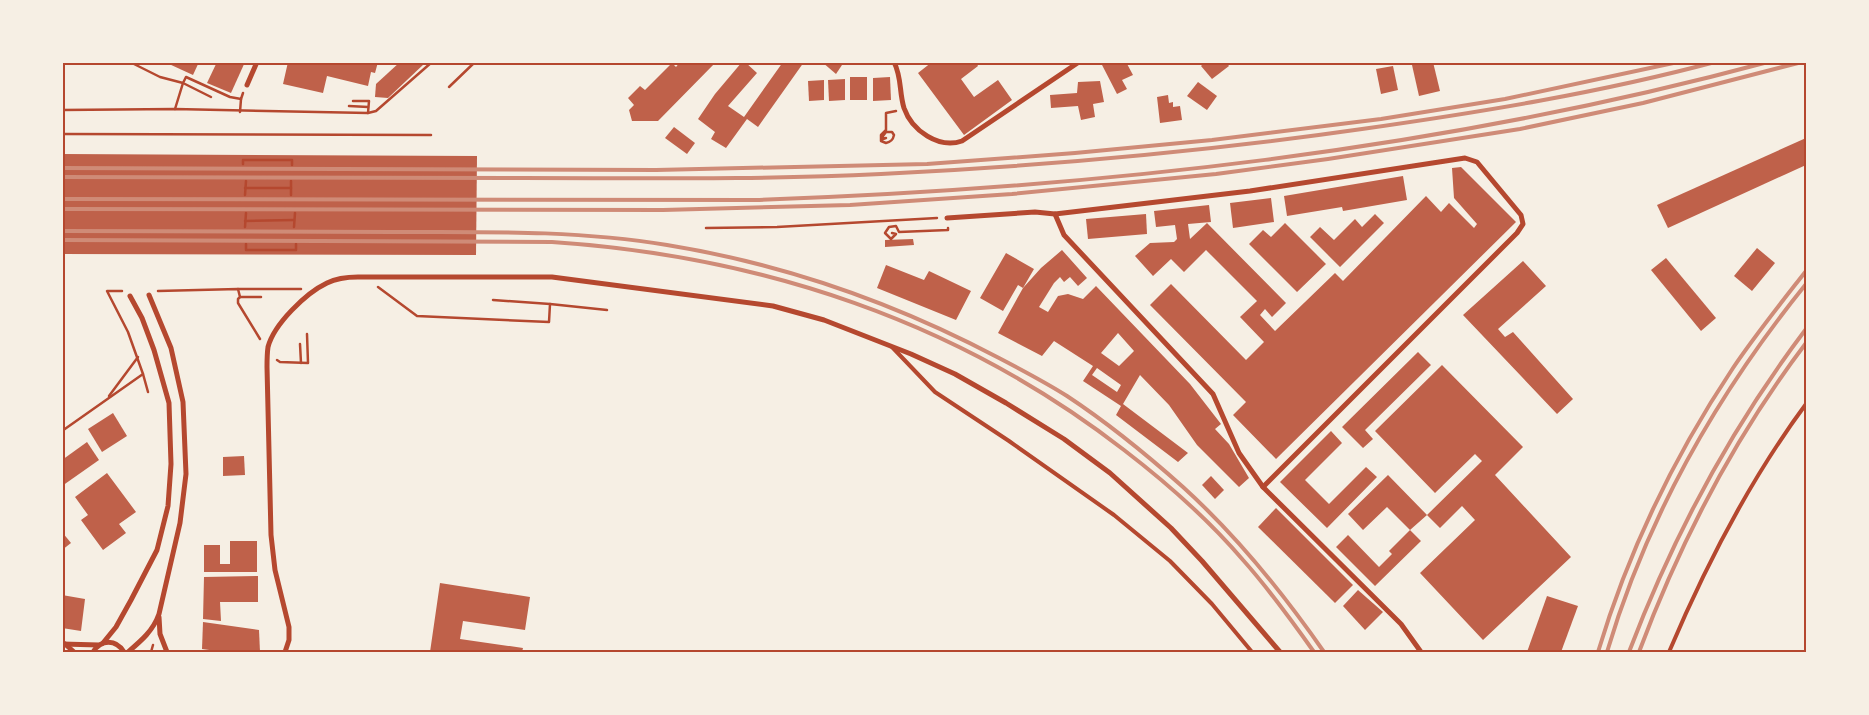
<svg xmlns="http://www.w3.org/2000/svg" width="1869" height="715" viewBox="0 0 1869 715" font-family="Poppins,sans-serif">
<rect width="100%" height="100%" fill="#f6efe4"/>
<g fill="#bf614a" fill-rule="evenodd">
<polygon points="170,62 199,62 193,75 169,64"/>
<polygon points="217,62 245,62 231,93 207,83"/>
<polygon points="288,62 378,62 375,73 371,72 368,86 327,76 323,93 283,84"/>
<polygon points="400,62 422,62 424,64 388,98 375,97 376,84"/>
<polygon points="680,62 716,62 658,121 632,121 629,110 634,105 628,98 640,86 645,90 672,63 676,67"/>
<polygon points="742,62 745,62 757,73 728,106 744,117 783,62 804,62 758,127 747,119 726,148 711,139 715,132 698,119 715,94"/>
<polygon points="822,62 844,62 836,74"/>
<polygon points="932,62 976,62 978,66 961,79 974,97 998,80 1012,100 964,135 918,73"/>
<polygon points="1103,62 1126,62 1133,75 1122,80 1127,89 1117,94 1101,63"/>
<polygon points="1205,62 1226,62 1229,66 1212,79 1201,66"/>
<polygon points="1424,62 1433,62 1440,91 1419,96 1412,65"/>
<polygon points="1393,66 1398,90 1381,94 1376,69"/>
<rect x="850" y="77" width="17" height="23"/>
<polygon points="890,77 891,100 873,101 873,78"/>
<polygon points="845,79 845,100 829,101 828,80"/>
<polygon points="824,80 824,100 809,101 808,81"/>
<polygon points="1100,81 1104,102 1093,104 1095,117 1081,120 1078,106 1051,108 1050,95 1077,93 1078,82"/>
<polygon points="1198,82 1217,96 1207,110 1187,96"/>
<polygon points="1168,95 1169,103 1173,102 1173,107 1180,106 1182,120 1160,123 1157,97"/>
<polygon points="674,127 695,143 687,154 665,138"/>
<polygon points="1806,138 1806,165 1668,228 1657,205"/>
<polygon points="62,154 477,156 476,255 62,254"/>
<polygon points="1461,167 1516,222 1276,459 1233,415 1246,402 1150,305 1171,284 1246,360 1264,342 1240,317 1257,301 1206,250 1184,272 1171,259 1153,276 1135,256 1150,243 1174,242 1177,239 1175,225 1156,227 1154,211 1209,205 1211,222 1188,224 1190,239 1207,223 1286,303 1272,317 1265,309 1260,315 1275,331 1335,273 1343,281 1426,196 1441,212 1449,203 1474,228 1477,224 1454,198 1452,168"/>
<polygon points="1403,176 1407,200 1343,211 1342,207 1287,216 1284,196"/>
<polygon points="1271,198 1274,222 1233,228 1230,203"/>
<polygon points="1146,214 1147,234 1088,239 1086,219"/>
<polygon points="1375,214 1384,223 1340,267 1310,237 1320,227 1334,240 1355,219 1362,227"/>
<polygon points="1285,223 1326,264 1297,292 1249,244 1263,230 1271,237"/>
<polygon points="913,239 914,245 885,247 885,240"/>
<polygon points="1757,248 1775,263 1752,291 1734,276"/>
<path d="M1062,250L1087,278L1078,286L1070,277L1064,282L1060,277L1054,283L1039,307L1048,312L1058,296L1068,294L1083,299L1096,286L1190,384L1221,424L1215,429L1229,444L1249,478L1239,487L1197,445L1169,405L1140,375L1123,404L1188,453L1178,462L1116,415L1121,406L1083,381L1093,366L1054,341L1042,356L998,333L1023,288L1041,268ZM1118,333L1134,351L1119,366L1101,353ZM1097,368L1121,385L1117,392L1092,375Z"/>
<polygon points="1006,253 1034,269 1023,288 1018,285 1003,311 980,298"/>
<polygon points="1666,258 1716,318 1701,331 1651,270"/>
<polygon points="1523,261 1546,286 1498,329 1505,337 1513,332 1573,399 1557,414 1463,315"/>
<polygon points="886,265 924,280 929,271 971,291 956,320 877,288"/>
<polygon points="1418,352 1431,365 1365,430 1373,439 1363,448 1342,427"/>
<polygon points="1442,365 1523,447 1495,475 1571,557 1483,640 1420,573 1475,520 1462,506 1440,528 1427,515 1410,530 1421,541 1375,586 1336,547 1348,535 1379,567 1392,554 1389,551 1410,530 1387,507 1363,530 1348,514 1388,475 1427,515 1482,461 1475,454 1435,493 1375,431"/>
<polygon points="113,413 127,436 102,452 88,429"/>
<polygon points="1331,431 1342,443 1305,480 1329,504 1366,467 1377,477 1327,528 1280,482"/>
<polygon points="87,442 99,460 62,486 62,460"/>
<polygon points="244,456 245,475 223,476 223,457"/>
<polygon points="107,473 136,512 119,524 126,533 103,550 81,520 88,515 75,497"/>
<polygon points="1211,476 1224,490 1215,499 1202,485"/>
<polygon points="1276,508 1353,585 1335,603 1258,527"/>
<polygon points="62,532 71,543 62,550"/>
<polygon points="230,541 257,541 257,572 204,572 204,545 220,545 220,564 230,564"/>
<polygon points="258,576 258,602 220,602 221,621 203,619 204,577"/>
<polygon points="440,583 530,597 525,630 463,621 460,639 523,648 522,652 430,652"/>
<polygon points="1358,590 1383,612 1365,630 1343,606"/>
<polygon points="62,595 85,599 81,631 62,628"/>
<polygon points="1547,596 1578,606 1561,652 1527,652"/>
<polygon points="203,622 259,630 260,652 224,652 202,649"/>
</g>
<g fill="none" stroke-linecap="round" stroke-linejoin="round">
<g stroke="#b5482f" stroke-width="2.5">
<polyline points="130,62 160,77 183,83 175,109"/>
<polyline points="449,87 475,62"/>
<polyline points="211,97 183,83 186,77 230,97 241,99 243,93"/>
<polyline points="353,101 369,101 368,113"/>
<polyline points="349,106 368,107"/>
<polyline points="62,110 175,109 368,113 376,111 432,62"/>
<polyline points="240,112 241,99"/>
<polyline points="62,134 431,135"/>
<path d="M886,138L883,139V136L886,132H892L894,135C893,140 891,142 886,143L881,141V135L886,130V113L896,111"/>
<polyline points="243,164 243,160 292,160 292,165"/>
<polyline points="291,181 291,195"/>
<polyline points="245,188 291,188"/>
<polyline points="245,195 246,181"/>
<polyline points="245,221 294,220"/>
<polyline points="245,227 246,213"/>
<polyline points="294,227 295,213"/>
<polyline points="706,228 777,227 937,218"/>
<polyline points="892,233 896,234 891,239 885,233 889,227 896,226 899,232 948,230 948,228"/>
<polyline points="246,244 246,250 296,250 296,244"/>
<polyline points="378,287 417,316 549,322 550,304 493,300"/>
<polyline points="238,289 301,289"/>
<polyline points="158,291 238,289 240,297 238,299 238,303 260,339"/>
<polyline points="240,297 261,297"/>
<polyline points="550,304 607,310"/>
<polyline points="300,344 301,363"/>
<polyline points="277,360 280,362 308,363 307,334"/>
<polyline points="143,374 148,392"/>
<polyline points="109,396 138,357"/>
<polyline points="62,431 143,374 128,332 107,291 122,291"/>
<polyline points="151,652 153,645"/>
</g>
<g stroke="#b5482f" stroke-width="4">
<polyline points="892,347 935,392 1009,441 1114,515 1170,561 1212,604 1252,652"/>
<path d="M1669,652C1705,567 1751,478 1806,404"/>
</g>
<g stroke="#b5482f" stroke-width="5">
<path d="M894,62C902,78 899,92 904,108C912,131 939,149 962,141L1079,62"/>
<polyline points="247,85 257,62"/>
<polyline points="1055,214 1064,235 1213,394 1239,453 1263,487 1401,624 1421,652"/>
<polyline points="947,218 1035,212 1055,214 1250,191 1465,158 1477,162 1521,215 1523,224 1517,233 1263,487"/>
<polyline points="159,617 160,634 167,652"/>
<polyline points="103,643 116,627 131,600 157,550 168,506 171,464 169,403 154,350 142,318 130,296"/>
<polyline points="62,644 99,645"/>
<polyline points="65,644 74,652"/>
<path d="M93,652C101,639 116,639 124,652"/>
<path d="M128,652C141,641 153,631 159,614L180,523L186,474L183,402L171,348L149,295"/>
<path d="M285,652L289,640V627L275,570L271,535L267,367C267,360 267,354 268,347C274,324 306,293 327,283C337,278 347,277 358,277H552L773,306L824,320L911,354L955,374L1006,403L1064,439L1110,473L1171,528L1202,561L1280,652"/>
</g>
<g stroke="#cf8b77" stroke-width="4">
<polyline points="62,168 656,170 927,164 1075,153 1212,140 1381,119 1505,99 1678,62"/>
<path d="M62,177C216,178 369,177 522,178C641,178 761,180 881,174C1042,166 1202,152 1362,129C1481,112 1599,93 1715,62"/>
<path d="M62,199L755,200C1095,188 1438,151 1768,62"/>
<polyline points="62,209 663,210 850,205 1012,194 1216,174 1328,159 1520,129 1643,103 1802,62"/>
<path d="M62,231C173,231 283,232 393,232C485,232 577,230 667,245C784,264 895,303 999,358C1022,370 1045,382 1067,396C1108,423 1146,454 1183,487C1237,536 1283,593 1324,652"/>
<path d="M62,240L552,242C761,256 958,321 1124,450C1167,483 1208,519 1243,560C1269,589 1292,621 1314,652"/>
<path d="M1598,652C1628,552 1675,455 1733,368C1756,334 1781,303 1806,271"/>
<path d="M1607,652C1647,517 1718,393 1806,284"/>
<path d="M1629,652C1673,536 1731,428 1806,329"/>
<path d="M1639,652C1680,542 1734,438 1806,343"/>
</g>
</g>
<rect width="1869" height="715" fill="none" stroke="#f6efe4" stroke-width="128"/>
<rect x="64" y="64" width="1741" height="587" fill="none" stroke="#b5482f" stroke-width="2"/>
</svg>
